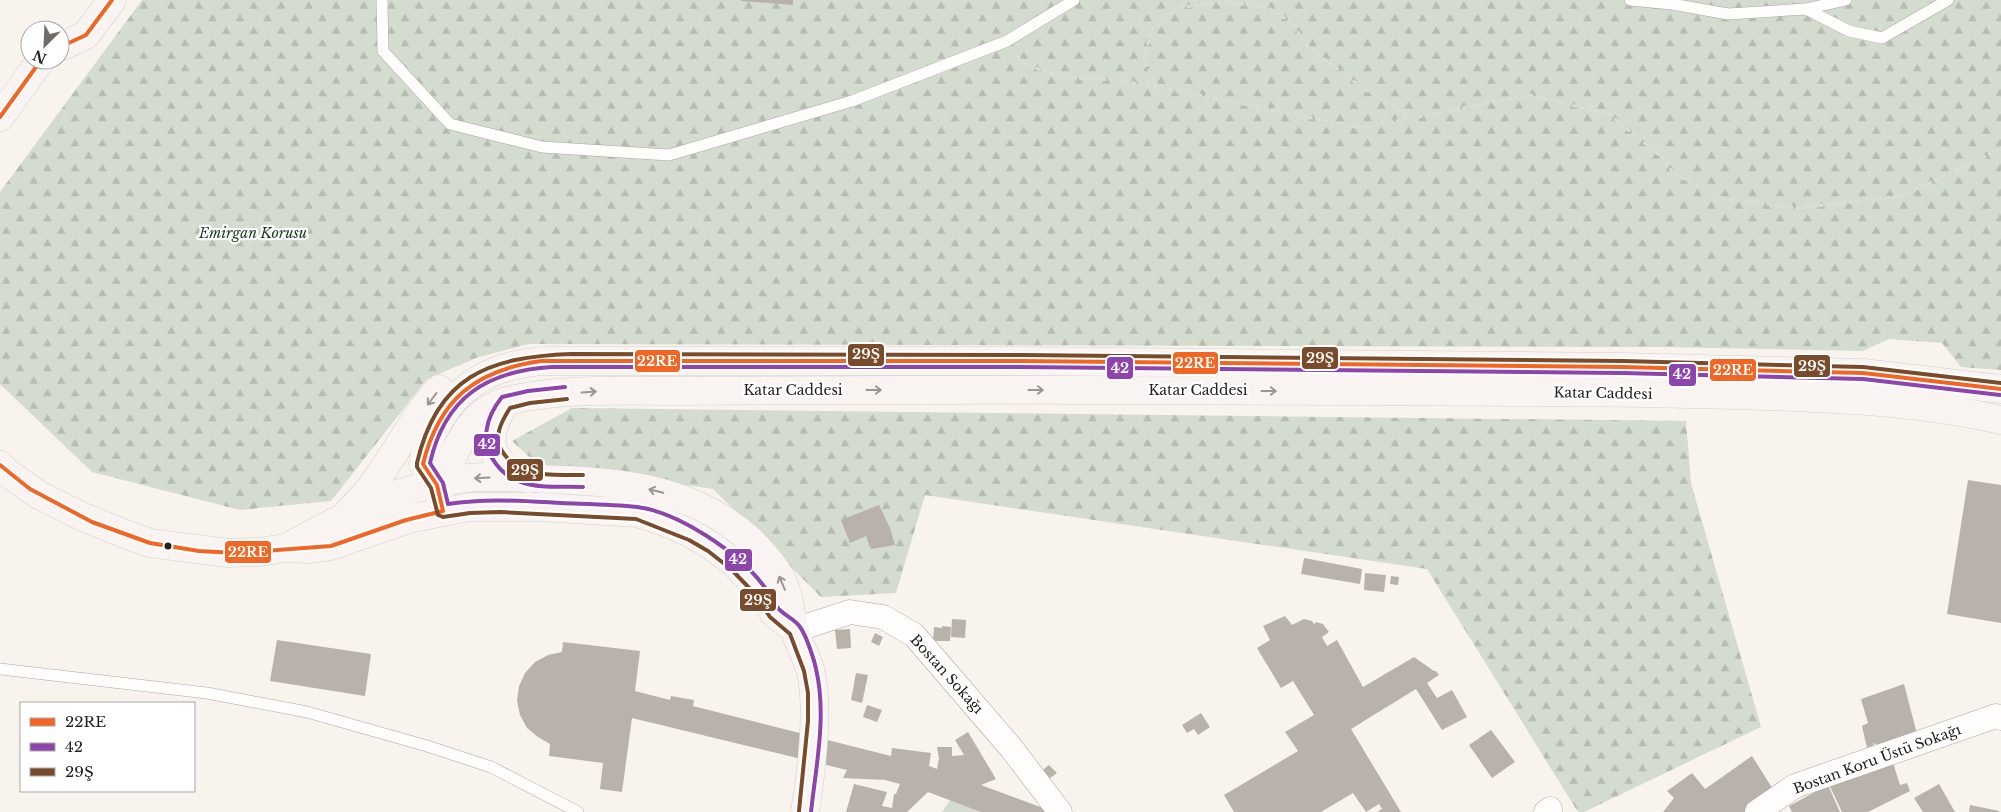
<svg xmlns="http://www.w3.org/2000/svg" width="2001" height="812" viewBox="0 0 2001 812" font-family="'Libre Baskerville',serif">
<defs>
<pattern id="forest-firs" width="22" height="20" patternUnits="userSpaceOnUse" patternTransform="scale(1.25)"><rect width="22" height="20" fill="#d4dbcf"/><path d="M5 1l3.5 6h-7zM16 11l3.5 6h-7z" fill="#b6bcb1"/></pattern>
</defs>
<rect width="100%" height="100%" fill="#f9f3ee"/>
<polygon fill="#d4dbcf" points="961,784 1002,812 942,812"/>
<g fill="url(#forest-firs)">
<polygon points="142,0 2001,0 2001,370 1961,367 1942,343 1889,339 1863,351 1663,347 528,344 476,358 427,379 331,501 240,510 92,472 0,384 0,192"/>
<polygon points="572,408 1686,421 1691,483 1761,727 1584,812 1578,812 1427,569 925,495 896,593 821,597 713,489 537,464 512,441"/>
</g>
<g fill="#b9b2ab">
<polygon points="741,0 793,0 793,5 741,1"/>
<polygon points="1968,480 2001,485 2001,623 1947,614"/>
<polygon points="879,505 890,528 895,545 871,549 866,536 850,543 841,520"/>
<polygon points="1304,558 1362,569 1360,584 1301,574"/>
<polygon points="1365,573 1386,575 1384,592 1364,590"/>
<polygon points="1391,576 1399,577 1398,585 1390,584"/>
<polygon points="1285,616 1292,625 1304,619 1312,621 1314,624 1316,622 1323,624 1329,632 1322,637 1327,646 1337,640 1363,687 1414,657 1434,671 1436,671 1439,675 1427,683 1437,698 1452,690 1467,717 1442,730 1416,689 1351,729 1401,812 1377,812 1382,809 1379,804 1366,812 1353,793 1321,812 1234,812 1224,795 1298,751 1285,732 1314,715 1293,681 1281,688 1257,648 1270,640 1263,626"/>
<polygon points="952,619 966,620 965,638 951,637"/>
<polygon points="942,626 951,627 950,641 933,641 934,627 942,628"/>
<polygon points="850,629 851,648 837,649 835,630"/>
<polygon points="875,633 883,637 879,646 871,642"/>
<polygon points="277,640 371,654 365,696 270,681"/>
<polygon points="563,642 640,651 635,691 670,700 671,696 694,700 693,706 891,756 892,748 931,753 929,766 937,769 939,758 937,747 952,747 952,756 964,755 955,740 968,732 996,779 981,785 1054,812 981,812 928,792 907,812 846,812 854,784 887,792 882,806 892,808 894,794 896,794 900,784 885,780 843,778 847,770 632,718 622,792 600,789 603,763 549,756 550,744 538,737 527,728 520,715 517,701 519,686 525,673 535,662 548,655 562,652"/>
<polygon points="856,673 868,675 862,703 851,700"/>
<polygon points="1904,684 1917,734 1883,747 1873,743 1874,745 1867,748 1862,726 1868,723 1861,699"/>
<polygon points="867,705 882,710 877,722 863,717"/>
<polygon points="1201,713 1210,727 1198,735 1194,729 1187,733 1182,725"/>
<polygon points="1491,730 1515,762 1492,778 1469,745"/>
<polygon points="1752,756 1776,794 1753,812 1663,812 1674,798 1667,791 1692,773 1705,789"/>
<polygon points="1892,760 1900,785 1907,783 1910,791 1868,812 1842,812 1827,780"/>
<polygon points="1049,765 1057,773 1046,781 1039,773"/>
<polygon points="1939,784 1955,812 1923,812 1914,798"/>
<polygon points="1828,785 1840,812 1792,812 1789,806"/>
<polygon points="1970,805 1999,811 1999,812 1969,812"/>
</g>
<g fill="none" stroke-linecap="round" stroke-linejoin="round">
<defs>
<g id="service">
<polyline points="382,0 383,51 450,124 542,147 669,155 852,101 1007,41 1074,0"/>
<polyline points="1630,0 1672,4 1728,14 1806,9 1849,31 1882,38 1948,0"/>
<polyline points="1806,9 1846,0"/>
<polyline points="0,669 207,693 307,712 427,746 491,767 578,812"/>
</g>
<g id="minor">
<polyline points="795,630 850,612 883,617 914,635 1012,749 1060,812"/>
<polyline points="1546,812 1550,809"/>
<polyline points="1757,812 1795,786 1996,716 2001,718"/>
</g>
<g id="primary">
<polyline points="60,47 86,35 112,0"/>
<polyline points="0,117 41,60"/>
<path d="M506,402C483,437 486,463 528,479"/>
<polyline points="0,465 6,472 39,495 81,516 125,534 150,543 228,553 259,552 285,548 310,549 331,546 408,519 469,507 540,507 637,513 662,521 692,534 712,546 735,564 758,588 774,613 795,630"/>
<path d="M437,485C459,453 462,414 507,401C556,388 618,391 668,391C749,390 830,390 911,390C1113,389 1315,391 1517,392C1590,392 1663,393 1736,395C1824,398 1914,400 2001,420"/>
<path d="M349,511C387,476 405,426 439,389"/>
<path d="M443,511L437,485L423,464C430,424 457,386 496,371C510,365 526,363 541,361H1021L1622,367L1863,373L2001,389"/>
<path d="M293,544C322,528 353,512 383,499C403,491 426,486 447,481C484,473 530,479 567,480C635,483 700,493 751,541C762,552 775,566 782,580C790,595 790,613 794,629C798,643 806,655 810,669C820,706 811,774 805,812"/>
</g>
</defs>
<use href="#service" stroke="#aaa6a3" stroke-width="12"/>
<use href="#minor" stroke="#aaa6a3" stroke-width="25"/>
<use href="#primary" stroke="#d1cfcc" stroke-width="29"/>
<g stroke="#dedcda" stroke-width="3" stroke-dasharray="5 2.5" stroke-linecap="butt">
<polyline points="1018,56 1021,62 1059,77 1118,80 1230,101 1360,128 1529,95 1609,114 1663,158 1673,173 1722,198 1798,208 1902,196 2001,149"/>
<polyline points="1157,87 1144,59 1151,31 1175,8 1226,2 1267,7 1291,22 1309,48 1360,86 1409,117"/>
</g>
<use href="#service" stroke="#fefdfc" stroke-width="11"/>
<use href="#minor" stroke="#fefdfc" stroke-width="24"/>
<use href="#primary" stroke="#f9f4f2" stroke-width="28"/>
<defs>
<g id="bus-1">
<polyline points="60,47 86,35 112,0"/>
<polyline points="0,117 41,60"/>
<path d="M0,465L30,489L92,522L150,543L199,551L236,553L331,546L406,520L443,511L437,485L423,464C439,399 476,370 541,361H1021L1622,367L1863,373L2001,389"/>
</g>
<g id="bus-2">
<path d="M565,387L528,391L502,397C486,417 479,442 496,464C502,472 511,479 521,482C540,489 562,486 583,487"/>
<path d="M811,812C816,766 827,715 816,669C814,659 806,635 800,627C795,619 783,615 777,607C772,600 769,592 763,585C738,552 678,512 637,507C612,504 586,504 561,503C523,501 486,498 448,504L443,483L430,463C445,397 487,371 552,367H1021L1622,373L1863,379L2000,395"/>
</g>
<g id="bus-3">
<path d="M567,399L530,403L510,408C501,422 492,438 504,454C523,480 555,474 583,475"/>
<path d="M799,811L808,721V693L804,671L790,634L770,617L753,592L731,569L708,551L689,540L636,519L500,512L470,513L443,517L438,515L431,488L417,467V463C437,376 489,357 571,354L1021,355L1622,361L1863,367L2001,383"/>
</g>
</defs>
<use href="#bus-1" stroke="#fff" stroke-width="8"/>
<use href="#bus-2" stroke="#fff" stroke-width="8"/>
<use href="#bus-3" stroke="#fff" stroke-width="8"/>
<use href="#bus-1" stroke="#f26522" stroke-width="4"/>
<use href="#bus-2" stroke="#8e44ad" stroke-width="4"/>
<use href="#bus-3" stroke="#7a4b2a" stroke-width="4"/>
</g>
<defs><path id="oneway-shaft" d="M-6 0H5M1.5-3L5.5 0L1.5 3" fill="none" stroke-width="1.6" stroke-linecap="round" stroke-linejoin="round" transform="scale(1.25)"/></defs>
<g stroke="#9a9693">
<use href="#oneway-shaft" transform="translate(874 390)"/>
<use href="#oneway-shaft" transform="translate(1036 390)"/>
<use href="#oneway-shaft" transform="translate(1269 391)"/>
<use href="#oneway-shaft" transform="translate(589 392) rotate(-4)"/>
<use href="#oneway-shaft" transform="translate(432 399) rotate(127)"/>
<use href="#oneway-shaft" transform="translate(482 478) rotate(177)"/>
<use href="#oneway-shaft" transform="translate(656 491) rotate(-166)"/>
<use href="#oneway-shaft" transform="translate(782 583) rotate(-113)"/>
</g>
<circle fill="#25221e" stroke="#fff" stroke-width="2" cx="168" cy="546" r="4.5"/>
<g text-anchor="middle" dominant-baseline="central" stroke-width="4.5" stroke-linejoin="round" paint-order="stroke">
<g font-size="14" font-style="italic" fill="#173d1c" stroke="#fff">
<text x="253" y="233">Emirgan Korusu</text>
</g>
<g font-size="14" fill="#25221e" stroke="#fff">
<text x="793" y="390">Katar Caddesi</text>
<text x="1198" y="390">Katar Caddesi</text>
<text transform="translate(1603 393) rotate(1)">Katar Caddesi</text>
<text transform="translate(947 674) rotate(48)">Bostan Sokağı</text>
<text transform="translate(1877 759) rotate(-20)">Bostan Koru Üstü Sokağı</text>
</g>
</g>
<g stroke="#fff" stroke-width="2">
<rect x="847" y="343" width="38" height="24" rx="5" fill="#7a4b2a"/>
<rect x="1301" y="346" width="38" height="24" rx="5" fill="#7a4b2a"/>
<rect x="634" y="349" width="47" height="24" rx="5" fill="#f26522"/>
<rect x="1172" y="351" width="47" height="24" rx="5" fill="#f26522"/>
<rect x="1793" y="354" width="38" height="24" rx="5" fill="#7a4b2a"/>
<rect x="1106" y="356" width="28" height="24" rx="5" fill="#8e44ad"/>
<rect x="1709" y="358" width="48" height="24" rx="5" fill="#f26522"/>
<rect x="1668" y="363" width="29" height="24" rx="5" fill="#8e44ad"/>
<rect x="473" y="433" width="28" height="24" rx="5" fill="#8e44ad"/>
<rect x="506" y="458" width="38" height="24" rx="5" fill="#7a4b2a"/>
<rect x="224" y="540" width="48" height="24" rx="5" fill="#f26522"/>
<rect x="724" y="548" width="29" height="24" rx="5" fill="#8e44ad"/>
<rect x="739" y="588" width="38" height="24" rx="5" fill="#7a4b2a"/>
</g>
<g font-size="14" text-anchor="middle" font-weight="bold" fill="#fff">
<text x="866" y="359">29Ş</text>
<text x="1320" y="363">29Ş</text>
<text x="657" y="366">22RE</text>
<text x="1195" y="368">22RE</text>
<text x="1812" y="371">29Ş</text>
<text x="1120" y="373">42</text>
<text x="1733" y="375">22RE</text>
<text x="1682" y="379">42</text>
<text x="487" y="449">42</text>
<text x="525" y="475">29Ş</text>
<text x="248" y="557">22RE</text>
<text x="738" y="564">42</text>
<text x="758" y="605">29Ş</text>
</g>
<rect x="20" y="702" width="175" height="90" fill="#ffffff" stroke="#a8a7a5"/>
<rect x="30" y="718" width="25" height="8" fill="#f26522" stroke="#a8a7a5"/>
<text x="65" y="727" font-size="15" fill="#25221e">22RE</text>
<rect x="30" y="743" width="25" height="8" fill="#8e44ad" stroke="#a8a7a5"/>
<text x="65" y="752" font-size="15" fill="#25221e">42</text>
<rect x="30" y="768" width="25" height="8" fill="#7a4b2a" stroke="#a8a7a5"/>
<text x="65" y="777" font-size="15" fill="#25221e">29Ş</text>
<g transform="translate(45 45) rotate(204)"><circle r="24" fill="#ffffff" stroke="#a8a7a5"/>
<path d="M0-4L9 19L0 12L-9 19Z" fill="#6f6b67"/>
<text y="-8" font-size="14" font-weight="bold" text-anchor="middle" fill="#25221e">N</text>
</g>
</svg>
